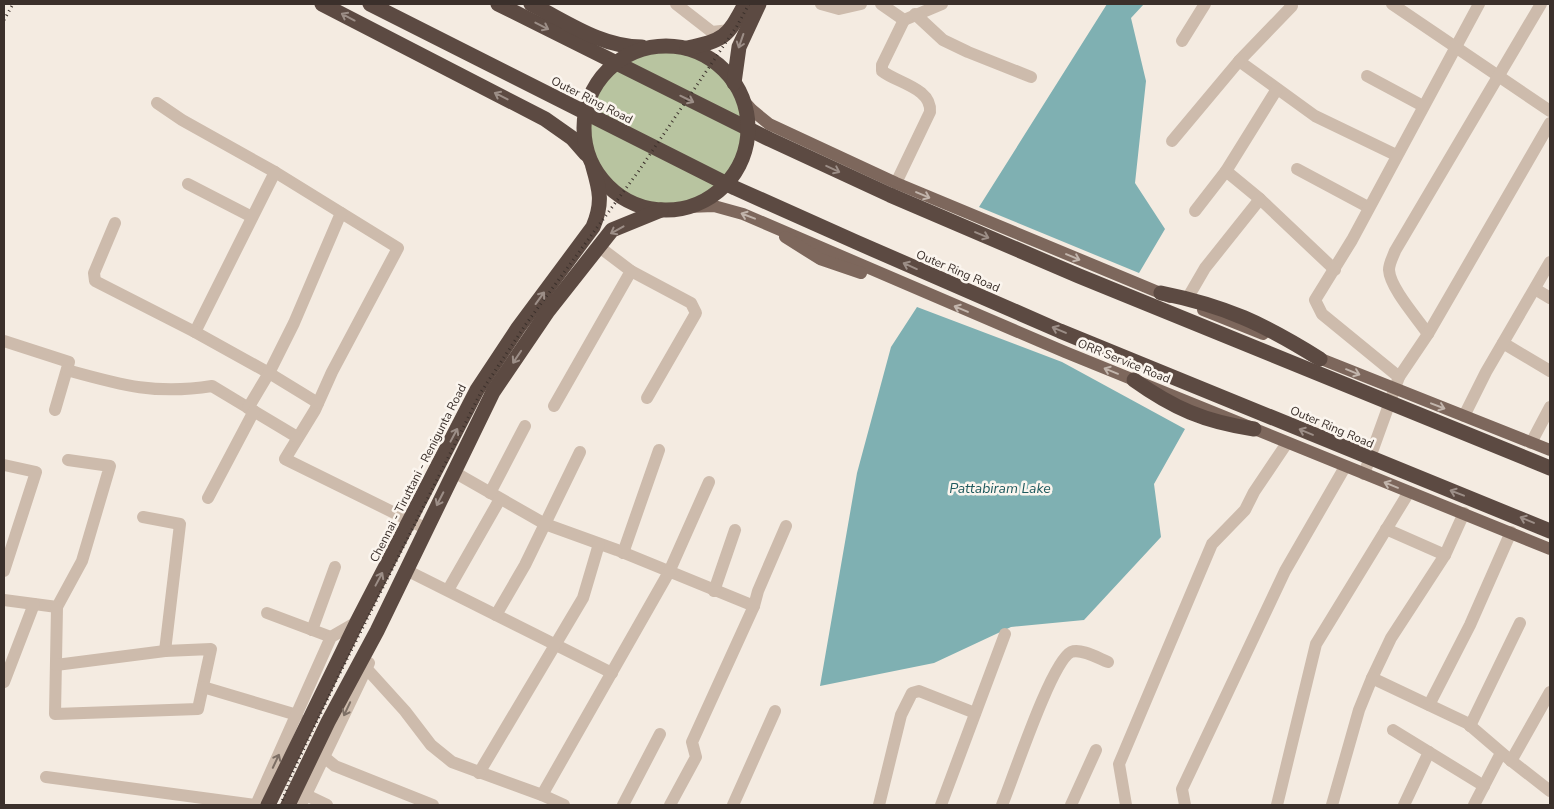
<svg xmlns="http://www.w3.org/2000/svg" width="1554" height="809" viewBox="0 0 1554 809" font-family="'Nunito Sans',sans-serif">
<rect width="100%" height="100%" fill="#f4ebe1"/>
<circle fill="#b8c4a0" cx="666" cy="128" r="76"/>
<g fill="#7fb0b2">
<polygon points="1107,4 1144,4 1131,18 1146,81 1135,183 1165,229 1139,273 979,207"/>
<polygon points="917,307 1062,362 1185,429 1154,484 1161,537 1084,620 1011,627 934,663 820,686 857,473 891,347"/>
</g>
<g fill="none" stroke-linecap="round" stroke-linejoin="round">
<g stroke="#cdbbac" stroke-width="12">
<polyline points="676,4 712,32 730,30"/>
<polyline points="821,4 839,9 861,4"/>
<polyline points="881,4 904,20 942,4"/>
<polyline points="1290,4 1292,6 1239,61 1315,116 1396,155"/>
<polyline points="1392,4 1550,111"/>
<polyline points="915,14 943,40 968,52 1031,77"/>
<polyline points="1182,41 1205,4"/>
<polyline points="1367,76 1423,106"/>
<polyline points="1277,89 1226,171 1260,199 1335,270"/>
<polyline points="1172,141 1239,61"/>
<polyline points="1297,169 1368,207"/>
<polyline points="275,172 398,248 332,372 315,410 285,459 425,528"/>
<path d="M896,183L930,112C932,88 897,83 882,71V65L904,20"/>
<polyline points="188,184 252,217"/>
<polyline points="1195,211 1226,171"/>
<polyline points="115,223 94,273 95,281 195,332 275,172 182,120 157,103"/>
<polyline points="631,271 691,303 696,313 647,398"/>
<polyline points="1535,289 1550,298"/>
<polyline points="1187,299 1205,268 1260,199"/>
<polyline points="195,332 269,373 294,323 341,213"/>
<path d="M1428,334C1418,319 1390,288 1389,270C1389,263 1393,257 1395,251L1541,4"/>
<polyline points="4,341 69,362 55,410"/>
<polyline points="1503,343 1550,371"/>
<path d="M67,370C121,385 155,395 212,386L297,437"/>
<polyline points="1399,377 1322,314 1315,300 1352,240 1479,4"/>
<polyline points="554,406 631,271 598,246"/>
<polyline points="248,408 269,373 318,403"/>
<polyline points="1464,416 1486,372 1550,262"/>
<polyline points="1531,443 1550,407"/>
<polyline points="4,465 36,472 4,571"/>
<polyline points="454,472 545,524 617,550 754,606 692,742 696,757 670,805"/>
<polyline points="1364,474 1399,377 1428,334 1550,123"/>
<polyline points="490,493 525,426"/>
<polyline points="208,498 254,411"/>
<polyline points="1386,529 1445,555"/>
<polyline points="623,553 659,450"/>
<polyline points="406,570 612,673"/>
<polyline points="448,590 500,499"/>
<polyline points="714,591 735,530"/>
<polyline points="4,600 57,607 82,561 110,466 68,460"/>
<polyline points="754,606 758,591 786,526"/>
<polyline points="57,607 55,714 198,709 211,649 165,651 180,524 143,517"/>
<polyline points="267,613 331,637"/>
<polyline points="496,615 525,565 580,452"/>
<polyline points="312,630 335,567"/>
<polyline points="56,665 165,651"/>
<polyline points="366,668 405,711 431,745 452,762 542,795"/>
<polyline points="1372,678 1391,638 1445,555 1464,513"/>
<polyline points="4,682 34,604"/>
<polyline points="203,687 297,715"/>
<polyline points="1429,705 1470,625 1511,532"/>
<polyline points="1470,726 1520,623"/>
<polyline points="1393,730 1484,786"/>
<polyline points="324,757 335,766 433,805"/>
<polyline points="1511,761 1550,692"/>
<polyline points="479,773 583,598 599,544"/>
<polyline points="46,777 255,805"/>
<polyline points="306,795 327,805"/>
<polyline points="256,805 331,637 357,622"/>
<polyline points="301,805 369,663"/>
<polyline points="564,805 542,795 669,572 709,482"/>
<polyline points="623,805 660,734"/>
<polyline points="733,805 775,711"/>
<polyline points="879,805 901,715 912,693 919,691 975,713"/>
<polyline points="941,805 1005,634"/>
<path d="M1002,805C1013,779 1051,662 1071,652C1081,648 1098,658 1108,662"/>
<polyline points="1071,805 1096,750"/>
<polyline points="1126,805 1119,764 1212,544 1245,510 1254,492 1287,443"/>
<polyline points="1185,805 1182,789 1285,571 1345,467"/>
<polyline points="1277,805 1316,644 1409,492"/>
<polyline points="1332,805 1359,710 1372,678 1467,723 1509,759 1550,791"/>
<polyline points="1404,805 1429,752"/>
<polyline points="1474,805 1501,753"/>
</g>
<g stroke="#7d675c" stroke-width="12">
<polyline points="742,99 752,110 769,124 896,183 1170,297"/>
<polyline points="687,207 714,206 743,214 1065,352 1550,549"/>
<polyline points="785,237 820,259 861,273"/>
<polyline points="1203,310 1263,334"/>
<polyline points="1311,355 1550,450"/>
</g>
<g stroke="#5c4a42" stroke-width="15">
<polyline points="322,4 545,119 572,138 586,154"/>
<polyline points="370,4 735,188 856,242 1060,331 1550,531"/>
<polyline points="498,4 769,139 890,195 1079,276 1550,468"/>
<path d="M531,4C567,22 601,47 642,47"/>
<circle cx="666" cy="128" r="82"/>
<path d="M687,48C724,40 727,38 745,4"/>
<polyline points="734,83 739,47 759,4"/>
<path d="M1161,293C1226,306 1264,324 1320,359"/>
<path d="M1134,380C1173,408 1205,422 1254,429"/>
<path d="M268,805L357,622L477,390L518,328L593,227C603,203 600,191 593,167"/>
<polyline points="288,805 328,722 377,631 493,392 548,311 612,230 661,210"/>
</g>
<g stroke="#3b302b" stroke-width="3" stroke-dasharray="1 4" stroke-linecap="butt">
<polyline points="4,20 13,4"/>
<polyline points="281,805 291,776 336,681 481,392 526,324 638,172 737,26 749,4"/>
</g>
</g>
<defs><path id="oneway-shaft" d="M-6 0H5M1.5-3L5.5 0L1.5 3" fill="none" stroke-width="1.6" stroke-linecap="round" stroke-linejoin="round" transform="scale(1.25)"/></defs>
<g stroke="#9c8e87">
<use href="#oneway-shaft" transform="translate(348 17) rotate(-152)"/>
<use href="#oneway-shaft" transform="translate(542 26) rotate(27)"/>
<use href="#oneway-shaft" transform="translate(741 41) rotate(109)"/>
<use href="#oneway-shaft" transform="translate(501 96) rotate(-153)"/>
<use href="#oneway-shaft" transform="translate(687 99) rotate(26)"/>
<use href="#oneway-shaft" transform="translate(833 169) rotate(25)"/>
<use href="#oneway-shaft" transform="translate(617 230) rotate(151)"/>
<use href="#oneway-shaft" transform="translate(982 235) rotate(23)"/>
<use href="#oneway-shaft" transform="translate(910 266) rotate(-156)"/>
<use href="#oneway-shaft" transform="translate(540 298) rotate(-54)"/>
<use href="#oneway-shaft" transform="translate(1059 330) rotate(-157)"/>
<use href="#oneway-shaft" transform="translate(517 357) rotate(124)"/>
<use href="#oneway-shaft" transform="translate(1306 432) rotate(-157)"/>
<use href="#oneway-shaft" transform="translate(454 435) rotate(-62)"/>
<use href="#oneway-shaft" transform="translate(1457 493) rotate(-159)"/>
<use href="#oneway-shaft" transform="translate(440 499) rotate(117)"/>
<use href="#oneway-shaft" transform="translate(1527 520) rotate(-157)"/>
<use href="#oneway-shaft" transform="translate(379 579) rotate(-62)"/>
</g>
<g stroke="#c2b5ac">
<use href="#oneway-shaft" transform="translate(923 195) rotate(23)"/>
<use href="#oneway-shaft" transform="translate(748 216) rotate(-159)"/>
<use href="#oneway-shaft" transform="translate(1073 257) rotate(23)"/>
<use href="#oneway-shaft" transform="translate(961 309) rotate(-157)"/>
<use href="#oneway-shaft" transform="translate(1111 371) rotate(-158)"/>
<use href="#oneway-shaft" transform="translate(1353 372) rotate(22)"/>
<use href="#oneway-shaft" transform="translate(1438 406) rotate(21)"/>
<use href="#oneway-shaft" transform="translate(1391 485) rotate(-158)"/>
</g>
<g stroke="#7d6f65">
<use href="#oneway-shaft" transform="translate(347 709) rotate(115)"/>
<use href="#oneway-shaft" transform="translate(276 761) rotate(-65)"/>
</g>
<g text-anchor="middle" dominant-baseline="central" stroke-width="5" stroke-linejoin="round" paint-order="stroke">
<g font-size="12" fill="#3b302b" stroke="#fbf5ee">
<text transform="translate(592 100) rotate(27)">Outer Ring Road</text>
<text transform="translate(958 271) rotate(23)">Outer Ring Road</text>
<text transform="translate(1124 361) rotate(22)">ORR Service Road</text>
<text transform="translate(1332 427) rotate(23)">Outer Ring Road</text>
<text transform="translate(418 473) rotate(-63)">Chennai - Tiruttani - Renigunta Road</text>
</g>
<g font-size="14" font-style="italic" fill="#1f5a5e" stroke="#fbf5ee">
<text x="1000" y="488">Pattabiram Lake</text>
</g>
</g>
<rect width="1554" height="809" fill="none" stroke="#3b302b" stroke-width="10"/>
</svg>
